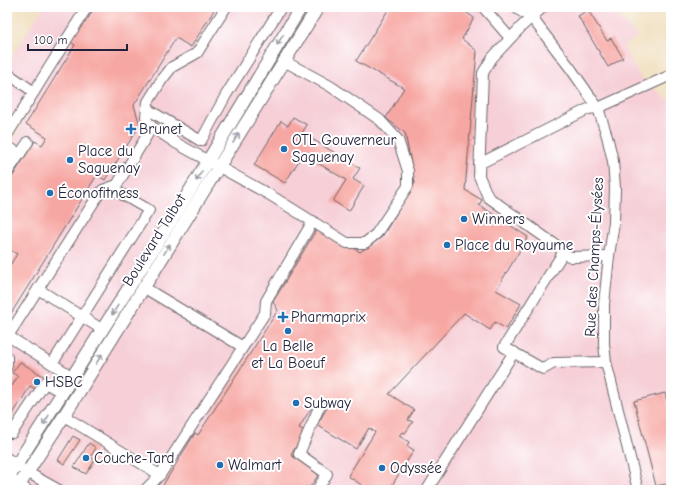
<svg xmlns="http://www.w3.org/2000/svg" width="678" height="497" viewBox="0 0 678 497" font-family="'Comic Neue',sans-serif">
<rect width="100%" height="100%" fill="#fff"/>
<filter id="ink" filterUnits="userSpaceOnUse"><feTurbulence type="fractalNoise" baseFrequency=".025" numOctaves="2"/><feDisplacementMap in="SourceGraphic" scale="8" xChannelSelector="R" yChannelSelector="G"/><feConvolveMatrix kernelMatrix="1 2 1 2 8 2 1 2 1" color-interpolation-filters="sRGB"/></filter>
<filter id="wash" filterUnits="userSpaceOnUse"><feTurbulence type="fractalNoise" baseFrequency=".012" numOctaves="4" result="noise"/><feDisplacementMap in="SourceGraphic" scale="16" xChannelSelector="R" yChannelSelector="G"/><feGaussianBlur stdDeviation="0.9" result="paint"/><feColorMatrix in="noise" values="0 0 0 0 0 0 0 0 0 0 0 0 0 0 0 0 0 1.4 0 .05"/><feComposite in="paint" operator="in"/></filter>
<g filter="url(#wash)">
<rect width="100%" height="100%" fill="#f0dfbe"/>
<polygon fill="#f6cfd7" points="43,7 609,7 638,37 623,46 642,80 669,100 671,112 671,302 670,311 671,320 671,490 7,490 7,149 22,126 7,115 7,64"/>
<g id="blocks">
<g fill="#f7a7a3">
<polygon points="95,7 216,7 191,47 176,38 134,105 140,125 105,180 97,175 7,320 7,270 17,254 7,248 7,185 35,141 42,145 47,137 26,124 75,45 71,42 82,23 85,23"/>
<polygon points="390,7 459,7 474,18 462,39 477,51 465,190 482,200 479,205 528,237 496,290 521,304 506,329 495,322 490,330 464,313 389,394 414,410 408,420 413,422 405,433 402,432 399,436 409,442 407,446 414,450 389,490 369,490 348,476 375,432 369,428 356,449 317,425 328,406 316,400 299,428 305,431 291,455 319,474 308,490 160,490 195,433 198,435 278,310 273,302 318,227 360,252 382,237 415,183 405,133 386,118 404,88 356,61"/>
<polygon points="588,10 607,41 611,38 623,58 608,67 578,16"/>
<polygon points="293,117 307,125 302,133 360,168 353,179 364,186 349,211 333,201 346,180 303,154 285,183 254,165 281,121 288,126"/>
<polygon points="20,362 45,377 37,390 30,386 10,419 7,417 7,383 12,386 18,376 12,373"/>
<polygon points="665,393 671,418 671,483 656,486 634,401"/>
<polygon points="73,436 80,440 64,464 58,460"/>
<polygon points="89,443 96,448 90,457 95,460 86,474 74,467"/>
</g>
</g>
</g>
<g filter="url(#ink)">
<use href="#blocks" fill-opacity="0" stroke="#6a6469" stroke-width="1"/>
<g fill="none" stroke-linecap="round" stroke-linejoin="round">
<defs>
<g id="minor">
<polyline points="226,7 197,53 172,67 161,81 148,102 146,116 147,121 152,127 176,143 270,195 347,243 365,243 376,234 408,186 408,171 398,140 380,120 330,86 284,61"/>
<polyline points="483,7 510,38"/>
<polyline points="514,7 532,18 571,69 598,108 607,136 613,161 615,188 614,222 609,256 604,304 604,344 606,362 638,490"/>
<polyline points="543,7 522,26 492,58 483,73 479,176 488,197 560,248 563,253"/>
<polyline points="7,73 34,92"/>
<polyline points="147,109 201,141 226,95 280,9 279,7"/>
<polyline points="7,135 87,7"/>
<polyline points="7,146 20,154"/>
<polyline points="479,164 588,109 598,108 671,75"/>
<polyline points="7,173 28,142"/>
<polyline points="143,287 243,347"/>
<polyline points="38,289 8,336 73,377"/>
<polyline points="103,330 38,289 99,194 103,190 117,185 152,127"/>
<polyline points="7,357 7,366"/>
<polyline points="606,362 554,363 543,369 504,347 563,253 571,257 609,256"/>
<polyline points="52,364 149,210 111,188"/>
<polyline points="64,416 160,475"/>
<polyline points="7,430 12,433 45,383 63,393"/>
<polyline points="7,458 25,471 59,490"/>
<polyline points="7,477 27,490"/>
<polyline points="145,490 160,475 265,313 266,301 313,221"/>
<polyline points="317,490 327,474 299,454 320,405"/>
<polyline points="427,490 514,352"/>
</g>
<g id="major">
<polyline points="7,480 180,207 301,7"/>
<polyline points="16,490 64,416 318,7"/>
</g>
</defs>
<use href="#minor" stroke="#6a6469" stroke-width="12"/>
<use href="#major" stroke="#6a6469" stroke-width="14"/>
<use href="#minor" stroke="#fff" stroke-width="10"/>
<use href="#major" stroke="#fff" stroke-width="12"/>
</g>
<defs><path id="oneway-shaft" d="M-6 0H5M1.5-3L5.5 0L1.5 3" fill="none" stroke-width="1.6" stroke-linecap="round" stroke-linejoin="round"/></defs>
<g stroke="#9c9ca7">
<use href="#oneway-shaft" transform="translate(280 40) rotate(122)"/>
<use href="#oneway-shaft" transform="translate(236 138) rotate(-58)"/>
<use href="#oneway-shaft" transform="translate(199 176) rotate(121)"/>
<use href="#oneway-shaft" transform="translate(167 249) rotate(-58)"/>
<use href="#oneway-shaft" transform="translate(115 310) rotate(122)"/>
<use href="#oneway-shaft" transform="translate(99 359) rotate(-58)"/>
<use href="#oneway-shaft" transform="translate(46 420) rotate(122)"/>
</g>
</g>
<g fill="#1f6fb2" stroke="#fff" stroke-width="1.5">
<path d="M129 123h4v4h4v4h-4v4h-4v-4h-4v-4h4z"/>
<circle cx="284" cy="149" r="4"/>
<circle cx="70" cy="160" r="4"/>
<circle cx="50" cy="193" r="4"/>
<circle cx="464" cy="219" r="4"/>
<circle cx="447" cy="245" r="4"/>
<path d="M281 311h4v4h4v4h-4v4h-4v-4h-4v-4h4z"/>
<circle cx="288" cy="331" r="4"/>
<circle cx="37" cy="382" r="4"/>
<circle cx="296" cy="403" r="4"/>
<circle cx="86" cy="458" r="4"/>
<circle cx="220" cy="465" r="4"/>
<circle cx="382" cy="468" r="4"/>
</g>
<g text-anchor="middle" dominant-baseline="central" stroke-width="4" stroke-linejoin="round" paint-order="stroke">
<g font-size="15" fill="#22223b" stroke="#fff" text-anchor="start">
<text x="139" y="129">Brunet</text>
<text x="292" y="140">OTL Gouverneur<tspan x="292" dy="17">Saguenay</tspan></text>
<text x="78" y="151">Place du<tspan x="78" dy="17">Saguenay</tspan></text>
<text x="58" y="193">Éconofitness</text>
<text x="472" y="219">Winners</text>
<text x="455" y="245">Place du Royaume</text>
<text x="291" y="317">Pharmaprix</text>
<text x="288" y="346" text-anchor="middle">La Belle<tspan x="288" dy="17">et La Boeuf</tspan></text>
<text x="45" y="382">HSBC</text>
<text x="304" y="403">Subway</text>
<text x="94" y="458">Couche-Tard</text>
<text x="228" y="465">Walmart</text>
<text x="390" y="468">Odyssée</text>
</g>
<g font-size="15" fill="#22223b" stroke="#fff">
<text transform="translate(154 240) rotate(-58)">Boulevard Talbot</text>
<text transform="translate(594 257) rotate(-87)">Rue des Champs-Élysées</text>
</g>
</g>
<rect width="678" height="497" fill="none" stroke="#fff" stroke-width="24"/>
<path d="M28 44v6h99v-6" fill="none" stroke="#22223b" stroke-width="2"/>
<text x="34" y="44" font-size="12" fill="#22223b" stroke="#ffffff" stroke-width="3" paint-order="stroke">100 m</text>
</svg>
